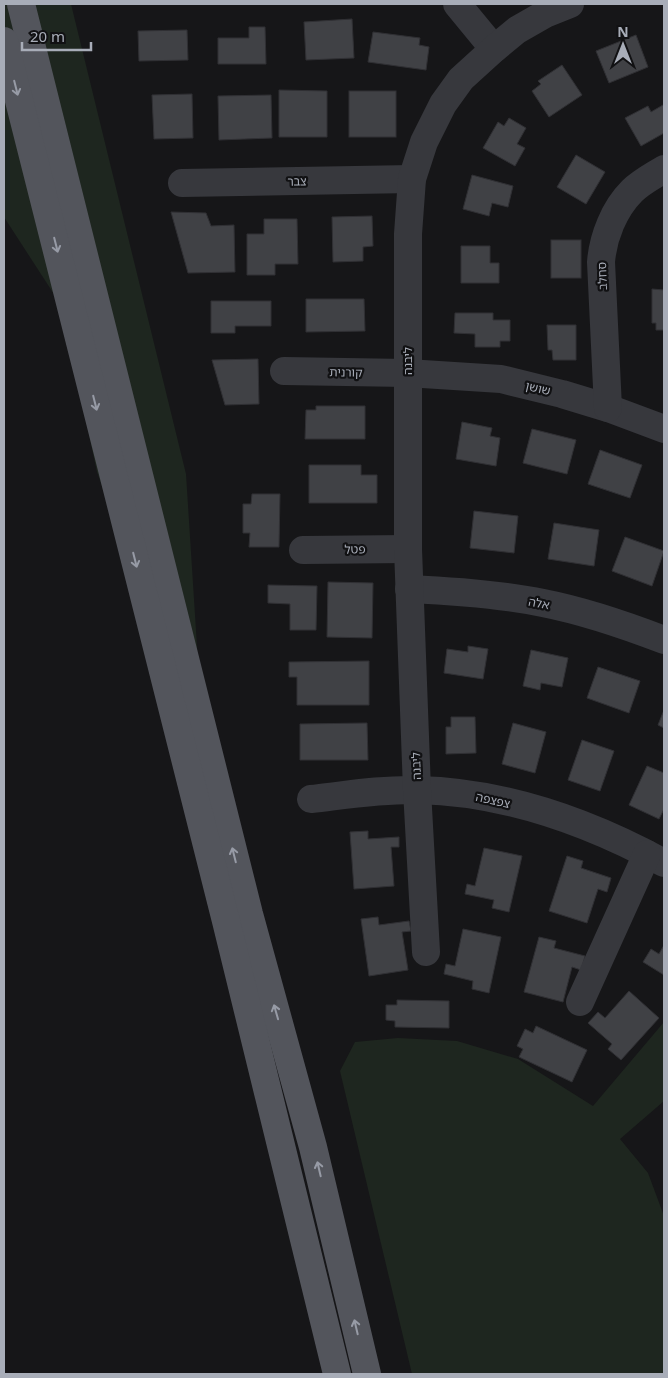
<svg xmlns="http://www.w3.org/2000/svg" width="668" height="1378" viewBox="0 0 668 1378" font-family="'Noto Sans','Noto Sans Hebrew',sans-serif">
<rect width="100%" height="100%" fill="#161618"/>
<g fill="#1e261f">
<polygon points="4,4 71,4 186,474 206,787 172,682 97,472 61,305 4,217"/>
<polygon points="664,1022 664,1101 620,1139 648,1173 664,1216 664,1374 412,1374 340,1071 355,1042 398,1038 457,1041 518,1059 593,1106"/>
</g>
<g fill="#404145" stroke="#303034">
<polygon points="352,19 354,58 306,60 304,22"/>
<polygon points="249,27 265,27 266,64 218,64 218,38 249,38"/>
<polygon points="187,30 188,60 139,61 138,31"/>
<polygon points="373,32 420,38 419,45 429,47 426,70 368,62"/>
<polygon points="636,35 648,67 609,83 596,51"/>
<polygon points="562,65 582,95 549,117 532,91 541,84 538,81"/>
<polygon points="279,90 327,91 327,137 279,137"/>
<rect x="349" y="91" width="47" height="46"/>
<polygon points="192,94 193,138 154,139 152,95"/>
<polygon points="271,95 272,138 219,140 218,96"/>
<polygon points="663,105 664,108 664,133 641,146 625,118 648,106 651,112"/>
<polygon points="509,118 526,128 517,144 525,148 515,166 483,148 498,122 504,126"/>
<polygon points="576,155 605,172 586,204 557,187"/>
<polygon points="472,175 513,186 508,207 492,203 489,216 463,209"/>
<polygon points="171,212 206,213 211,226 234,225 235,272 188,273"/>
<polygon points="372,216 373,246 363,247 363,261 333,262 332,217"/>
<polygon points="264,219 297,219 298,264 275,264 275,275 247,275 247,234 264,234"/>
<rect x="551" y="240" width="30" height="38"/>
<polygon points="461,246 490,246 490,263 499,263 499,283 461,283"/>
<polygon points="652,289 664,290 664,330 656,330 656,323 652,323"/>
<polygon points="306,299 364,299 365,331 306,332"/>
<polygon points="211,301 271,301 271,326 235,326 235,333 211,333"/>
<polygon points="455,313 493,313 493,320 510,320 510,341 500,341 500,347 475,347 475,334 454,333"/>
<polygon points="547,325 576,325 576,360 553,360 552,350 548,350"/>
<polygon points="258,359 259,404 225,405 212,360"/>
<polygon points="316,406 365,406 365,439 305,439 306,410 316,410"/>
<polygon points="462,422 492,428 490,436 500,438 496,466 456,459"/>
<polygon points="532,429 576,440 567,474 523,463"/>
<polygon points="600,450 642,465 630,498 588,484"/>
<polygon points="309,465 361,465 361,475 377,475 377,503 309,503"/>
<polygon points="252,494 280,494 279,547 249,547 250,533 243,533 243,504 251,504"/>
<polygon points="474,511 518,516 514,553 470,548"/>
<polygon points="554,523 599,530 594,566 548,559"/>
<polygon points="625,537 664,551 652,586 612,571"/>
<polygon points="328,582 373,583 372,638 327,637"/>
<polygon points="268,585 317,586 316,630 290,630 290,604 268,603"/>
<polygon points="468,646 488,649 483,679 444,673 447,649 468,652"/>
<polygon points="531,650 568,658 562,687 541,683 540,690 523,686"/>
<polygon points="369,661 369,705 297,705 297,677 289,677 289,662"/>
<polygon points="598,667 640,681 629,713 587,698"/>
<polygon points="664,710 664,728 658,725"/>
<polygon points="451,717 475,717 476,753 446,754 446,727 451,727"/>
<polygon points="367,723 368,760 300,760 300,724"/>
<polygon points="513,723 546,732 535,773 502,764"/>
<polygon points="582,740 614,751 600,791 568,780"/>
<polygon points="647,766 664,773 664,809 659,819 629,805"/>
<polygon points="368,831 368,839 399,837 399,847 391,847 394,886 354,889 350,832"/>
<polygon points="484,848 522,856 509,912 492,908 494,900 465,894 467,884 475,886"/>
<polygon points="567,856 583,861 581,868 611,878 607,892 598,889 587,923 549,911"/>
<polygon points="378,917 379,925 409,921 411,931 402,932 408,970 369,976 361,919"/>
<polygon points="463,929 501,937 489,993 472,989 473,981 444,974 446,964 455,966"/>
<polygon points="539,937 556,941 554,948 585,956 581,970 572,967 563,1002 524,992"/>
<polygon points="664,945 664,975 643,962 651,949 659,954"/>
<polygon points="629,991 659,1018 621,1060 608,1049 612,1044 588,1023 598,1012 605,1018"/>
<polygon points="397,1000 449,1001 449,1028 395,1027 395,1021 386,1020 386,1005 397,1005"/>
<polygon points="536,1026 587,1050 572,1082 519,1057 523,1049 517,1046 525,1029 533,1033"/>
</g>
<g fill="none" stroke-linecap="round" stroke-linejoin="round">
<g stroke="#37383d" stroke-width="28">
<polyline points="457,4 494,49"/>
<polyline points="182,183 412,179"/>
<polyline points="284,371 407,373 501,379 562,394 608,408 664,429"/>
<path d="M608,408L601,262C603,237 614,209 632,191C641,182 653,176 664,169"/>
<polyline points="303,550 408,549"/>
<path d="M409,589C454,591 499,594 543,603C584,611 625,625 664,640"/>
<path d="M311,799C346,795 382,789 418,790C504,792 589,822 664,863"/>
<polyline points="426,952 417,790 408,549 408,234 412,179 424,142 443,104 461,79 494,49 517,30 545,14 570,4"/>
<polyline points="580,1002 647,854"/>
</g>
<g stroke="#53555c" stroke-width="28">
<polyline points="21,4 249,914 313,1147 367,1374"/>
<polyline points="4,41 226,921 337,1374"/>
</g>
</g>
<defs><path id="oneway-shaft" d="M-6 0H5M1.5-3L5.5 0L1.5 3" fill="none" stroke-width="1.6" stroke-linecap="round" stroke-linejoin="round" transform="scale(1.25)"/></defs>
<g stroke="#979ba6">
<use href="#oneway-shaft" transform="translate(16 88) rotate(76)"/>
<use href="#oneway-shaft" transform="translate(56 245) rotate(76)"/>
<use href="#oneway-shaft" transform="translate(95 403) rotate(76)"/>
<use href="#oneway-shaft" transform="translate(135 560) rotate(76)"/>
<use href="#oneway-shaft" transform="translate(234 855) rotate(-104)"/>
<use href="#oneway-shaft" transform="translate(276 1012) rotate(-106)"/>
<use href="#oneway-shaft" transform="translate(319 1169) rotate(-103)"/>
<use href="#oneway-shaft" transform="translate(356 1327) rotate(-103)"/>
</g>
<g text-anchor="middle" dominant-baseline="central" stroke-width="4.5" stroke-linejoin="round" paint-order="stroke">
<g font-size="12" fill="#a8adb8" stroke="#111113">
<text transform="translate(297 181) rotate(-1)">צבר</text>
<text transform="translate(602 276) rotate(-92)">סחלב</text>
<text transform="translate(407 361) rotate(-90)">ליבנה</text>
<text transform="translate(346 372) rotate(1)">קורנית</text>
<text transform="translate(538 388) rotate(13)">שושן</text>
<text transform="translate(355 549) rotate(-1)">פטל</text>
<text transform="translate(539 603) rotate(11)">אלה</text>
<text transform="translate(416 766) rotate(-92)">ליבנה</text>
<text transform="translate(493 800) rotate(13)">צפצפה</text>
</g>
</g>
<rect width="668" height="1378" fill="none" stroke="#a8adb8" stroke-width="10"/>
<g transform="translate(623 45)" stroke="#111113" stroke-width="4" paint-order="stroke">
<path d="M0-4L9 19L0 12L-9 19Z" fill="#a8adb8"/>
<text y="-8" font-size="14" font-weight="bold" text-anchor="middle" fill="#a8adb8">N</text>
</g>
<path d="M22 42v8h69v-8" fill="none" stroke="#a8adb8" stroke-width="2.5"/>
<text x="30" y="42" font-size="15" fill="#a8adb8" stroke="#111113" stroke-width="4" paint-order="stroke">20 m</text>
</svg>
